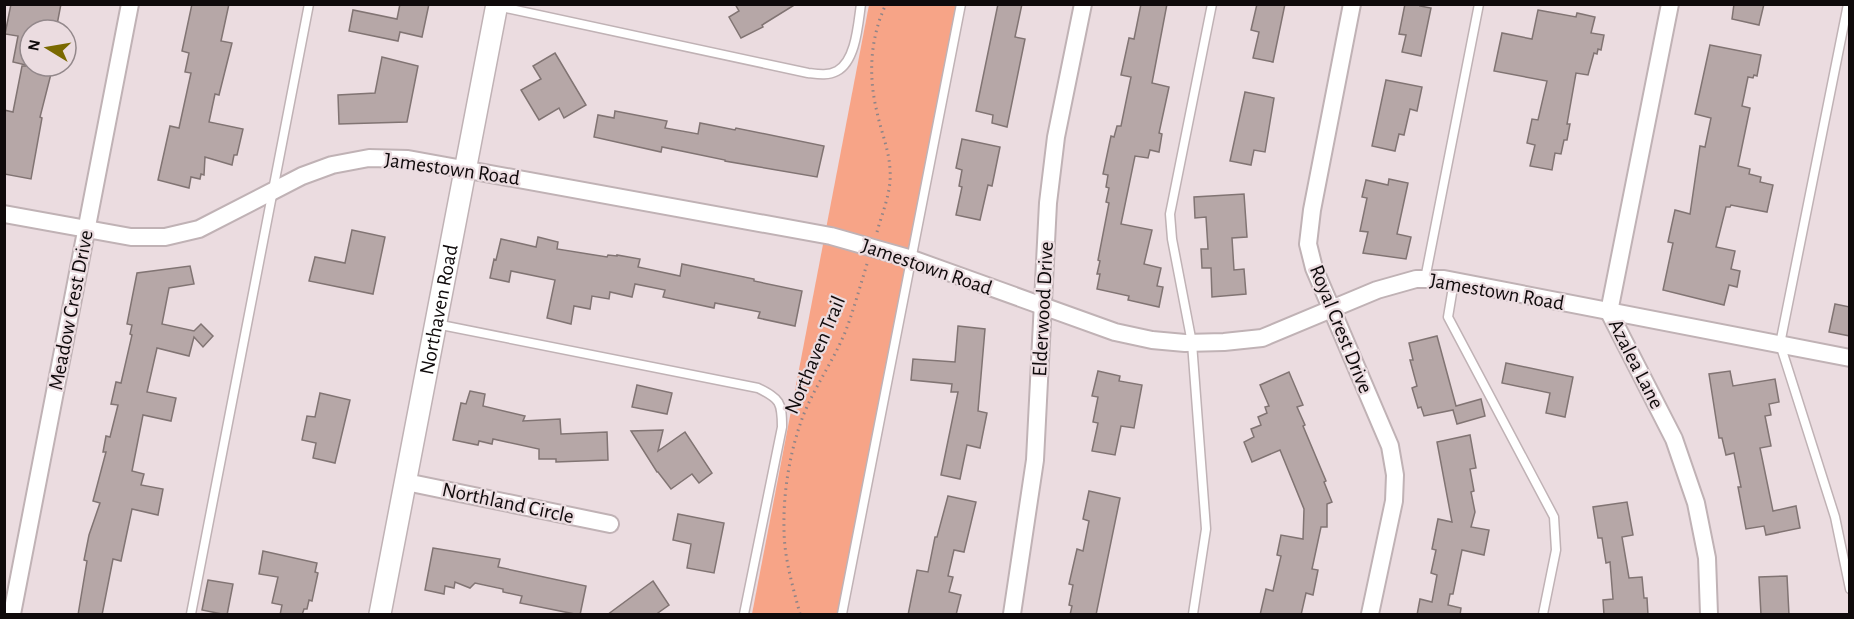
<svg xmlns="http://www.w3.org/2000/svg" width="1854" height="619" viewBox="0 0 1854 619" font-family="'Alegreya Sans',sans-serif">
<rect width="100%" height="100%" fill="#ebdce0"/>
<polygon fill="#f7a487" points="869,5 956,5 839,614 752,614"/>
<g fill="#b6a7a7" stroke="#817473" stroke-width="1.5">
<polygon points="11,4 61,4 56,30 30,30 30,66 13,62 18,36 5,34"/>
<polygon points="192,4 229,4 221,41 232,43 219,95 215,94 209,122 243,129 237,155 234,155 232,165 205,157 204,175 201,174 200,179 191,177 189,188 158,180 170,126 179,128 191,73 185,72 189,53 182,51"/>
<polygon points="400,4 429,4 422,37 400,32 398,41 349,31 353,10 397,19"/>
<polygon points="735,4 796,4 762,25 763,27 741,38 729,17 739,11"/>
<polygon points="998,4 1022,4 1015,37 1025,39 1007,127 992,123 993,115 976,111"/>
<polygon points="1141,4 1167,4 1152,83 1169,87 1159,133 1162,134 1159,152 1150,150 1148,158 1135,156 1121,224 1152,230 1144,264 1161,268 1157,286 1163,287 1159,307 1128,300 1129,296 1097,289 1100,274 1097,274 1100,261 1098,260 1109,203 1106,202 1109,188 1106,187 1108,175 1103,174 1111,136 1114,137 1117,126 1121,126 1131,77 1121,75 1129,38 1134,39"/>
<polygon points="1257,4 1285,4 1273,62 1253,58 1259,32 1251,30"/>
<polygon points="1405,4 1421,4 1420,6 1431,8 1421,56 1402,52 1406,35 1399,34"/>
<polygon points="1734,4 1764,4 1759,25 1732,19"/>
<polygon points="1538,10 1576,17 1577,13 1595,17 1591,33 1604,35 1601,50 1598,49 1597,54 1594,53 1588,75 1576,73 1567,124 1570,124 1567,140 1564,140 1561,154 1555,153 1552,170 1530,166 1535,145 1527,143 1532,119 1538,120 1547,81 1494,71 1502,33 1532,39"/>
<polygon points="1710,45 1761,55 1757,76 1754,75 1753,78 1748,77 1742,106 1750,108 1738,166 1750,169 1749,174 1761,177 1760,182 1773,185 1767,212 1731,205 1730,207 1726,207 1716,247 1735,251 1731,269 1740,271 1737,287 1729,285 1724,305 1663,290 1673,243 1668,242 1675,210 1690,214 1700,146 1705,147 1711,118 1695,114"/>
<polygon points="555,53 586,105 564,118 559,108 539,120 521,90 541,79 533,66"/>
<polygon points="382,57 418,66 407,122 339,124 338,95 375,93"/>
<polygon points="22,66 53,66 40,117 42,118 31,179 4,174 4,110 13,112"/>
<polygon points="1386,80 1422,87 1417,111 1410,109 1404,135 1399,134 1395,151 1372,146"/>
<polygon points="1245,92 1274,98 1265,152 1254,150 1251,165 1230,161"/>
<polygon points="615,111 667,121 665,128 698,134 700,123 735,130 736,128 824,146 817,177 725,161 725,160 662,147 661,152 594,137 598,115 614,118"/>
<polygon points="962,139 1000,147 992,186 988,185 980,220 956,215 962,187 959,186 962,170 956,168"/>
<polygon points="1389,179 1408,183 1397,234 1411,237 1406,259 1363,253 1368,232 1360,231 1367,198 1362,197 1366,180 1388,185"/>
<polygon points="1244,194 1247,237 1232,238 1234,270 1244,269 1246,294 1212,297 1211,268 1202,268 1201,249 1208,249 1206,217 1195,218 1194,197"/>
<polygon points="352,230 385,237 373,294 309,281 315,257 345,263"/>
<polygon points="538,237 558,242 557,249 607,257 608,255 617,256 617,255 640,259 638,267 680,276 682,264 754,279 754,281 802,291 795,326 758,318 760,312 715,303 714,308 663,297 665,290 635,284 632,297 610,292 609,299 592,296 590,309 574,306 571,324 547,318 555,280 511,271 509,282 490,278 494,259 496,260 501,239 536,247"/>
<polygon points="190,266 194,284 169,288 162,324 194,331 201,324 213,336 203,347 194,337 189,356 157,348 147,392 176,398 171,421 143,415 132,471 144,474 141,485 163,489 158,515 132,509 121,561 113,559 102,615 78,615 87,561 84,560 89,535 100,503 93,501 106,452 103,452 106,436 110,437 118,405 111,404 116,382 121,383 132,335 130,334 132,325 127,324 137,273"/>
<polygon points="1835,304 1850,307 1850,336 1829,332"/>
<polygon points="958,326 985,329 978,411 987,413 980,448 967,445 960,479 941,475 958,392 951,392 952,384 911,380 913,359 955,362"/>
<polygon points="1437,336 1456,406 1481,399 1485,416 1457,424 1453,410 1424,416 1421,407 1418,408 1412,388 1417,386 1410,360 1413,360 1409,343"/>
<polygon points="1506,363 1573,377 1565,417 1546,413 1550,393 1502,383"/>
<polygon points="1098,371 1120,376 1119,381 1142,385 1134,428 1121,426 1115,455 1092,451 1098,423 1093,422 1098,397 1092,396"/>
<polygon points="1730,371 1733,386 1775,379 1779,402 1769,404 1771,415 1765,416 1771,446 1760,448 1773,511 1796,506 1800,528 1766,535 1764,526 1746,529 1738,487 1741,487 1734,453 1726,455 1722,438 1719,438 1709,374"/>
<polygon points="1289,372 1303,405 1297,407 1305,425 1303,426 1326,481 1324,482 1332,502 1327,504 1327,527 1321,527 1312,569 1318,570 1313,595 1306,593 1301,615 1260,615 1266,589 1273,591 1281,556 1277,555 1281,535 1303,539 1304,509 1280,450 1252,462 1244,442 1254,437 1251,429 1261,425 1258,417 1267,413 1265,407 1269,406 1260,385"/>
<polygon points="637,385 672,393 667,414 632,407"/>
<polygon points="470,391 485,394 483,406 525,416 523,421 560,419 561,434 607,432 608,460 556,462 556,459 539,459 539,449 493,439 492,444 479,441 478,445 453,440 461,403 466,404"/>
<polygon points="320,393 350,400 335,463 313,458 316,443 302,440 307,416 315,417"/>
<polygon points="663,430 658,451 685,432 712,473 699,483 692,474 671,489 658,472 657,472 631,431"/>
<polygon points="1470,435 1476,468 1470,469 1474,491 1471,492 1475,512 1471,527 1489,530 1484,555 1462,550 1453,594 1450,594 1448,605 1461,608 1460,615 1417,615 1420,599 1432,602 1437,575 1431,573 1436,550 1432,549 1438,519 1452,522 1437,442"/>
<polygon points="1089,491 1120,498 1096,615 1070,615 1072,606 1069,605 1073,585 1069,584 1077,549 1083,551 1089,521 1083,519"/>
<polygon points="948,496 976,502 964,552 954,550 948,576 953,577 949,592 961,595 956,615 908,615 917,570 928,572 935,537 937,537"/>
<polygon points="1627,502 1633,535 1622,537 1629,578 1642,577 1644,598 1647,598 1648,615 1604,615 1603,600 1613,599 1610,562 1606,563 1602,538 1598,538 1593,507"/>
<polygon points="678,514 724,523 714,573 687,568 691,544 673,540"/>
<polygon points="433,548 500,559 498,567 586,586 580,615 520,603 522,596 503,592 503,589 475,583 470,588 455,582 454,588 445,586 444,594 425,590"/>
<polygon points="263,551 317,563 315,572 318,573 312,601 309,600 307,609 304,609 302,615 280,615 282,605 272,603 278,577 259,574"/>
<polygon points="1787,576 1789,615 1761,615 1759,577"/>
<polygon points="208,580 233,584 227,615 202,610"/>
<polygon points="653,581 669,605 655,615 607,615"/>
</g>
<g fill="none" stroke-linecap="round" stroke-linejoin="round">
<defs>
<g id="service">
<polyline points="1848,4 1780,344 1835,517 1850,589"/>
<path d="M497,6L808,73C817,74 828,76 837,71C856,61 858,24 861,4"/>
<polyline points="1425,279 1479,4"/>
<polyline points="1454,281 1448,317 1554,517 1556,550 1543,614"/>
<path d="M436,324L758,388C780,399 782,402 782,427L744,614"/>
<polyline points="191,614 309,4"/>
<polyline points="842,614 961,4"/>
<polyline points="1193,614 1206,529 1192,343 1172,239 1170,214 1212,4"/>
</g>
<g id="minor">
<polyline points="1352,4 1312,210 1308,244 1314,268 1390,446 1395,475 1394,501 1370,614"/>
<polyline points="1670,4 1609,312 1674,439 1696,503 1707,558 1709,614"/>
<polyline points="4,214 131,237 165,237 199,229 302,176 332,165 369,158 408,159 831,236 912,259 1115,332 1152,340 1185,343 1224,342 1262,338 1377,290 1416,279 1444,279 1850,358"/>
<polyline points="406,482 610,524"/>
<polyline points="12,614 130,4"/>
<polyline points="1012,614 1035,460 1048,203 1056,137 1083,4"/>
</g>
<g id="tertiary">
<path id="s1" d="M380,614L497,4"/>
</g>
</defs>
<use href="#service" stroke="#c0b2b5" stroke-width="11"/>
<use href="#minor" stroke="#c0b2b5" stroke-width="20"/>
<use href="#tertiary" stroke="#c0b2b5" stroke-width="24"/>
<g stroke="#8f8487" stroke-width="3" stroke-dasharray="1.5 4.5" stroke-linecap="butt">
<path d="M877,232C882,213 892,191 890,170C889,149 881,132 877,112C868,76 870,38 886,4"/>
<path d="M800,614C793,587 784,558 784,529C783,492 790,451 803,416C815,386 834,360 846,330C854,309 860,286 867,264"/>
</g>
<use href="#service" stroke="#fff" stroke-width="8"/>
<use href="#minor" stroke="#fff" stroke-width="16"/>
<use href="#tertiary" stroke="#fff" stroke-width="21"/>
</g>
<g text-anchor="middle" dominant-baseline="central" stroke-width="4.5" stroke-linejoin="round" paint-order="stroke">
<g font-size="21" fill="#0f0a0b" stroke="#ebdce0">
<text transform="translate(452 169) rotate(8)">Jamestown Road</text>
<text transform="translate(927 267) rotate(19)">Jamestown Road</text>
<text transform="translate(1497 292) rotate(10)">Jamestown Road</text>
<text stroke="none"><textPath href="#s1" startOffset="310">Northaven Road</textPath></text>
<text transform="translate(1043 309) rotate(-87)">Elderwood Drive</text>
<text transform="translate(71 310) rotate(-79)">Meadow Crest Drive</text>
<text transform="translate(1341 329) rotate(68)">Royal Crest Drive</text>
<text transform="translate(815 355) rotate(-67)">Northaven Trail</text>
<text transform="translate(1636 364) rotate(63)">Azalea Lane</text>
<text transform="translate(508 503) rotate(12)">Northland Circle</text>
</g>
</g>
<rect width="1854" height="619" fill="none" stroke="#0f0a0b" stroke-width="12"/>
<g transform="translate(48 48) rotate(281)"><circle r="28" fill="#ebdce0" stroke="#93888b" stroke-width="1.5"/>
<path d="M0-4.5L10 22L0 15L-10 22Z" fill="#7a6900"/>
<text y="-9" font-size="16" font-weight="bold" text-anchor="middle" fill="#0f0a0b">N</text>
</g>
</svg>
